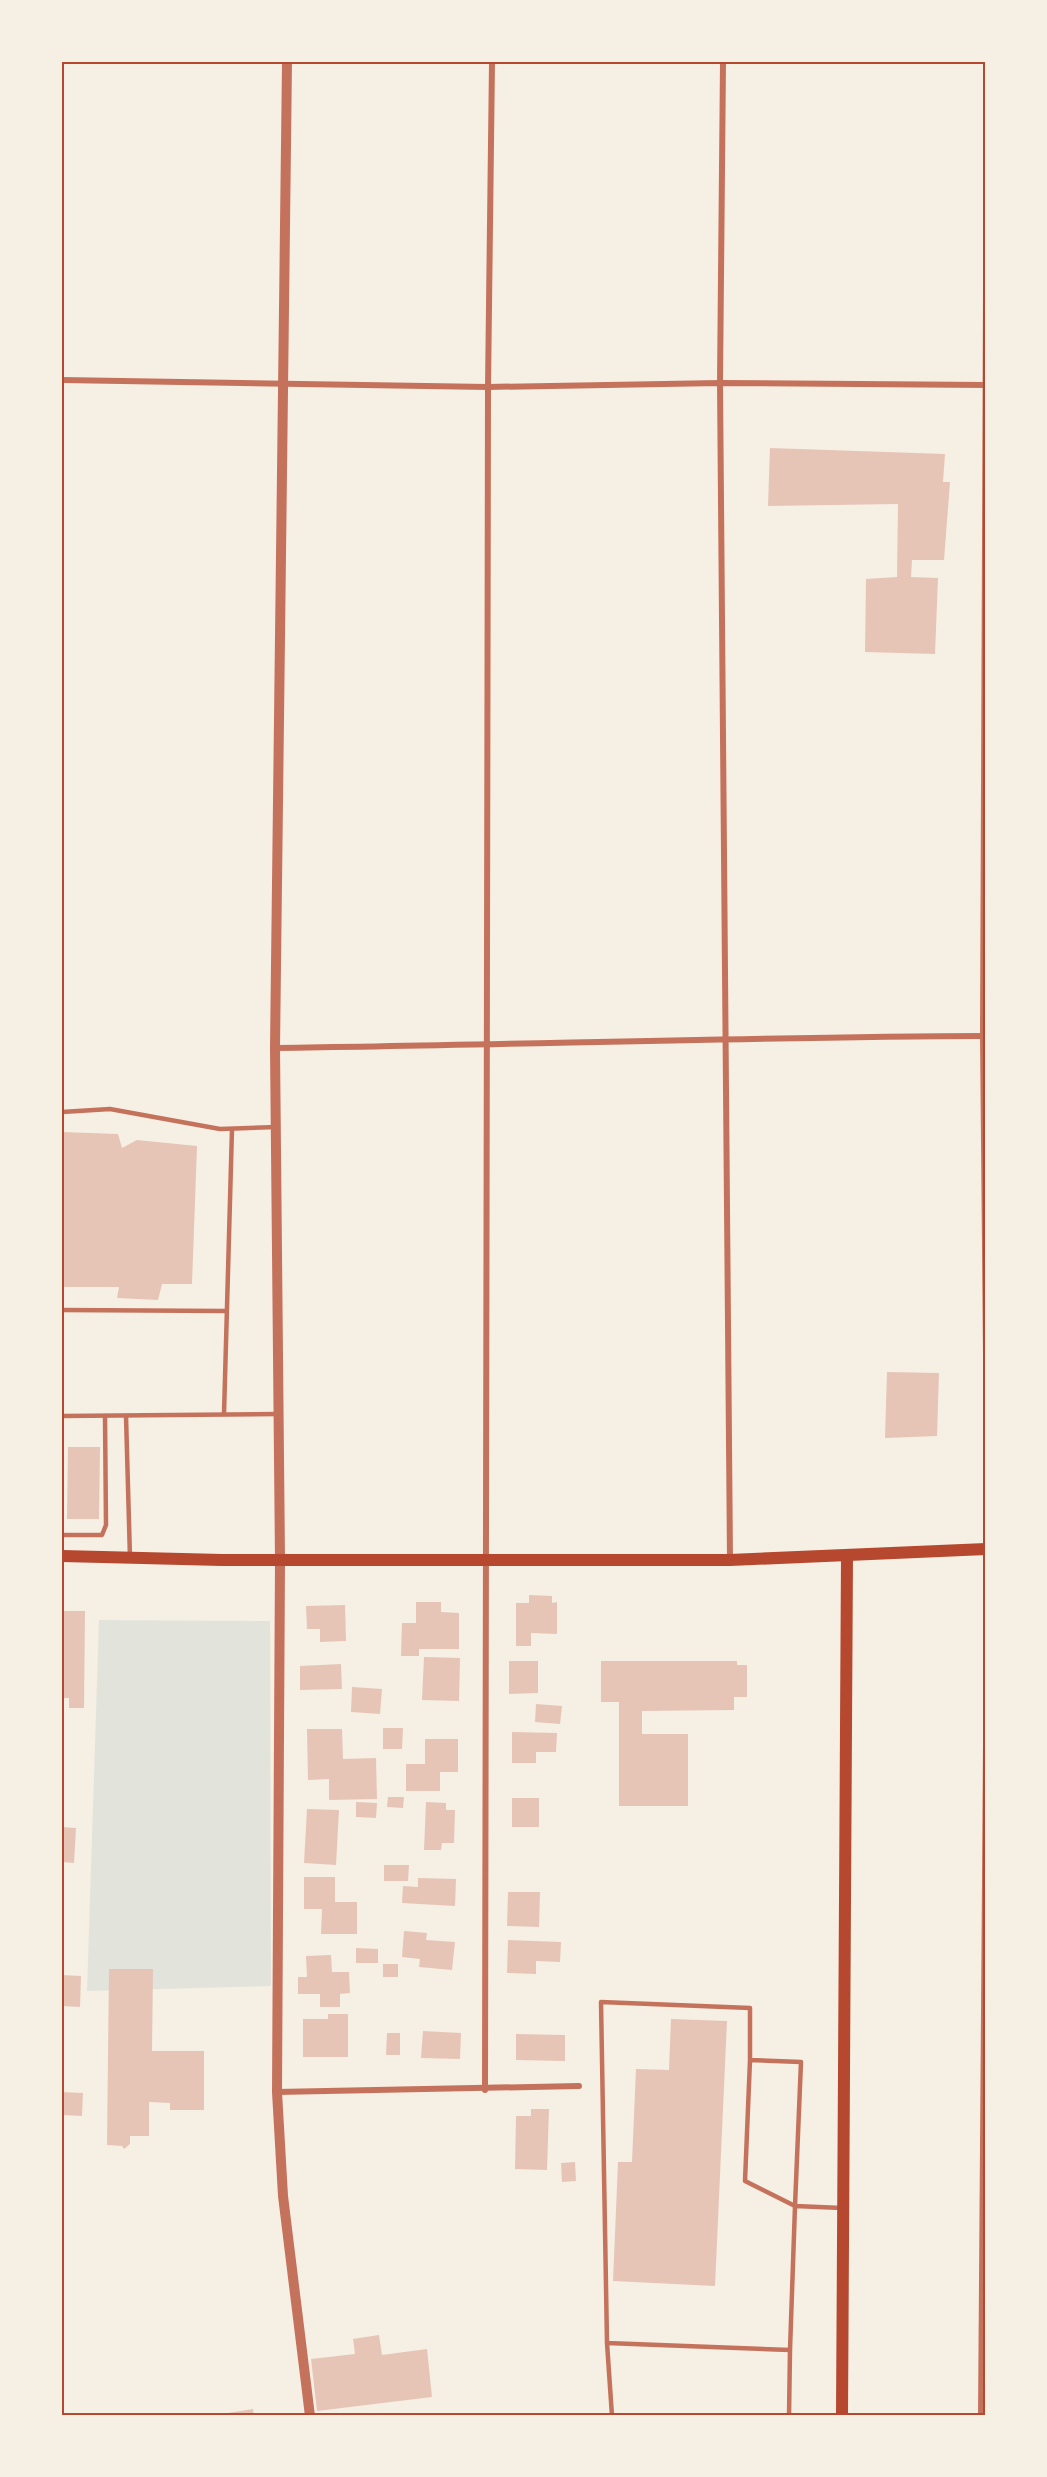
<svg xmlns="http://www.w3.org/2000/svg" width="1047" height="2477" viewBox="0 0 1047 2477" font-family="'Work Sans',sans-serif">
<rect width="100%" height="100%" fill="#f6efe4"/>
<polygon fill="#e2e4dc" points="99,1620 270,1621 271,1986 87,1991"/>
<g fill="#e6c5b7">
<polygon points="770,448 945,454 943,482 950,482 944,560 912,560 911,577 938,578 935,654 865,652 866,579 897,577 898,504 768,506"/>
<polygon points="62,1132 118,1134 122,1148 137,1140 197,1146 192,1284 162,1284 158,1300 117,1298 119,1287 62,1287"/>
<polygon points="887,1372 939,1373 937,1436 885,1438"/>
<polygon points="68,1447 100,1447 99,1519 67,1519"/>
<polygon points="529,1595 552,1596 552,1603 557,1602 557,1634 531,1633 531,1646 516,1646 516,1603 529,1603"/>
<polygon points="416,1602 441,1602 441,1612 459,1613 459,1649 419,1649 419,1656 401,1656 402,1623 416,1623"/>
<polygon points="345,1605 346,1641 320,1642 320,1629 307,1629 306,1606"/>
<polygon points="62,1611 85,1611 84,1708 69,1708 69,1698 62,1698"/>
<polygon points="424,1657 460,1658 459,1701 422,1700"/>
<polygon points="509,1661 538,1661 538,1693 509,1694"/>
<polygon points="601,1661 737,1661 737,1665 747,1665 747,1697 734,1697 734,1710 642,1711 642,1734 688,1734 688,1806 619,1806 619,1702 601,1702"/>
<polygon points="341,1664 342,1689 300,1690 300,1666"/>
<polygon points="352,1687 382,1689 380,1714 351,1712"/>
<polygon points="536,1704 562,1706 560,1724 535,1722"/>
<polygon points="383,1728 403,1728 402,1749 383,1749"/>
<polygon points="307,1729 342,1729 343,1759 376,1758 377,1799 329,1800 329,1779 308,1780"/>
<polygon points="512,1732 557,1733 556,1752 536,1752 536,1763 512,1763"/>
<polygon points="425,1739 458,1739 458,1772 440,1772 440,1791 406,1791 406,1764 425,1764"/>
<polygon points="388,1797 404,1797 403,1808 387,1807"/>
<rect x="512" y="1798" width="27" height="29"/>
<polygon points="356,1802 377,1803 376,1818 356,1817"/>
<polygon points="426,1802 446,1803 446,1810 455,1810 454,1843 442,1843 441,1850 424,1850"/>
<polygon points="307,1809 339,1810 336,1865 304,1863"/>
<polygon points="62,1827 76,1828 74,1863 62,1862"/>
<polygon points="384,1865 409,1865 408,1881 384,1881"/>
<polygon points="304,1877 335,1877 335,1902 357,1902 357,1934 321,1934 322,1909 304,1909"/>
<polygon points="418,1878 456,1879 455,1906 402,1903 403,1886 418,1887"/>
<polygon points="508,1892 540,1892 539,1927 507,1926"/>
<polygon points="404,1931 427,1933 426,1940 455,1942 452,1970 419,1967 420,1959 402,1957"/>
<polygon points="508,1940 561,1942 560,1962 536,1961 536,1974 507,1973"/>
<polygon points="356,1948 378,1949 378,1963 356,1963"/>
<polygon points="331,1955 332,1972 349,1972 350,1993 340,1994 340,2007 320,2007 320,1994 298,1994 298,1977 307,1977 306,1956"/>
<rect x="383" y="1964" width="15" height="13"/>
<polygon points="109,1969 153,1969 152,2051 204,2051 204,2110 170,2110 170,2103 149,2102 149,2136 130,2136 130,2144 124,2149 122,2146 107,2145"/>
<polygon points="62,1975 81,1976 80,2007 62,2006"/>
<polygon points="328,2014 348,2014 348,2057 303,2057 303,2019 328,2019"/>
<polygon points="671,2019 727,2021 715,2286 613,2281 618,2162 632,2162 636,2069 669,2070"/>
<polygon points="423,2031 461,2033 460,2059 421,2058"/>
<polygon points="387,2033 400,2033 400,2055 386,2055"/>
<polygon points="516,2034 565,2035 565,2061 516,2060"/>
<polygon points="62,2092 83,2093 82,2116 62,2115"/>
<polygon points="531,2109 549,2109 547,2170 515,2169 516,2116 531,2116"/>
<polygon points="575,2162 576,2181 562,2182 561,2163"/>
<polygon points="379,2335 382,2355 427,2349 432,2397 317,2411 311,2359 355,2354 353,2339"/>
<polygon points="253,2409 254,2416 222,2416 222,2414"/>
</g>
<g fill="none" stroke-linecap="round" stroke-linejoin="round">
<g stroke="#c5725c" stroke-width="4.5">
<polyline points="62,1112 110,1109 220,1129 276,1127"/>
<polyline points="62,1310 226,1311"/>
<polyline points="224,1414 232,1129"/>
<polyline points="62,1416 278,1414"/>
<polyline points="126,1416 130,1558"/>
<polyline points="62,1535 102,1535 106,1525 105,1416"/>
<polyline points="750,2060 745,2181 795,2206 801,2062 750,2060 750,2008 601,2002 607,2343 790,2350 795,2206 842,2208"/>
<polyline points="607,2343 612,2416"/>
<polyline points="789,2416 790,2350"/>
</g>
<g stroke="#c5725c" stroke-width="6">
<polyline points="723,62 720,383 730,1560"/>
<polyline points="986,288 983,1036 986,1355"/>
<polyline points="62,380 488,387 720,383 986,385"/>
<path d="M275,1048C512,1045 748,1037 985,1036"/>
<polyline points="485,2090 488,387 492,62"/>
<polyline points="277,2092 579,2086"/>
<polyline points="981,2416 986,1743"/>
</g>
<polyline stroke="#c5725c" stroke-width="10" points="287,62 275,1048 280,1560 277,2092 283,2196 310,2416"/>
<g stroke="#b5482f" stroke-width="12">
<polyline points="62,1556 222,1560 730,1560 986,1549"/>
<polyline points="842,2416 847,1556"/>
</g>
</g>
<rect width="1047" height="2477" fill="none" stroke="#f6efe4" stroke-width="126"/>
<rect x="63" y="63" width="921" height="2351" fill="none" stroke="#b5482f" stroke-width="2"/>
</svg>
